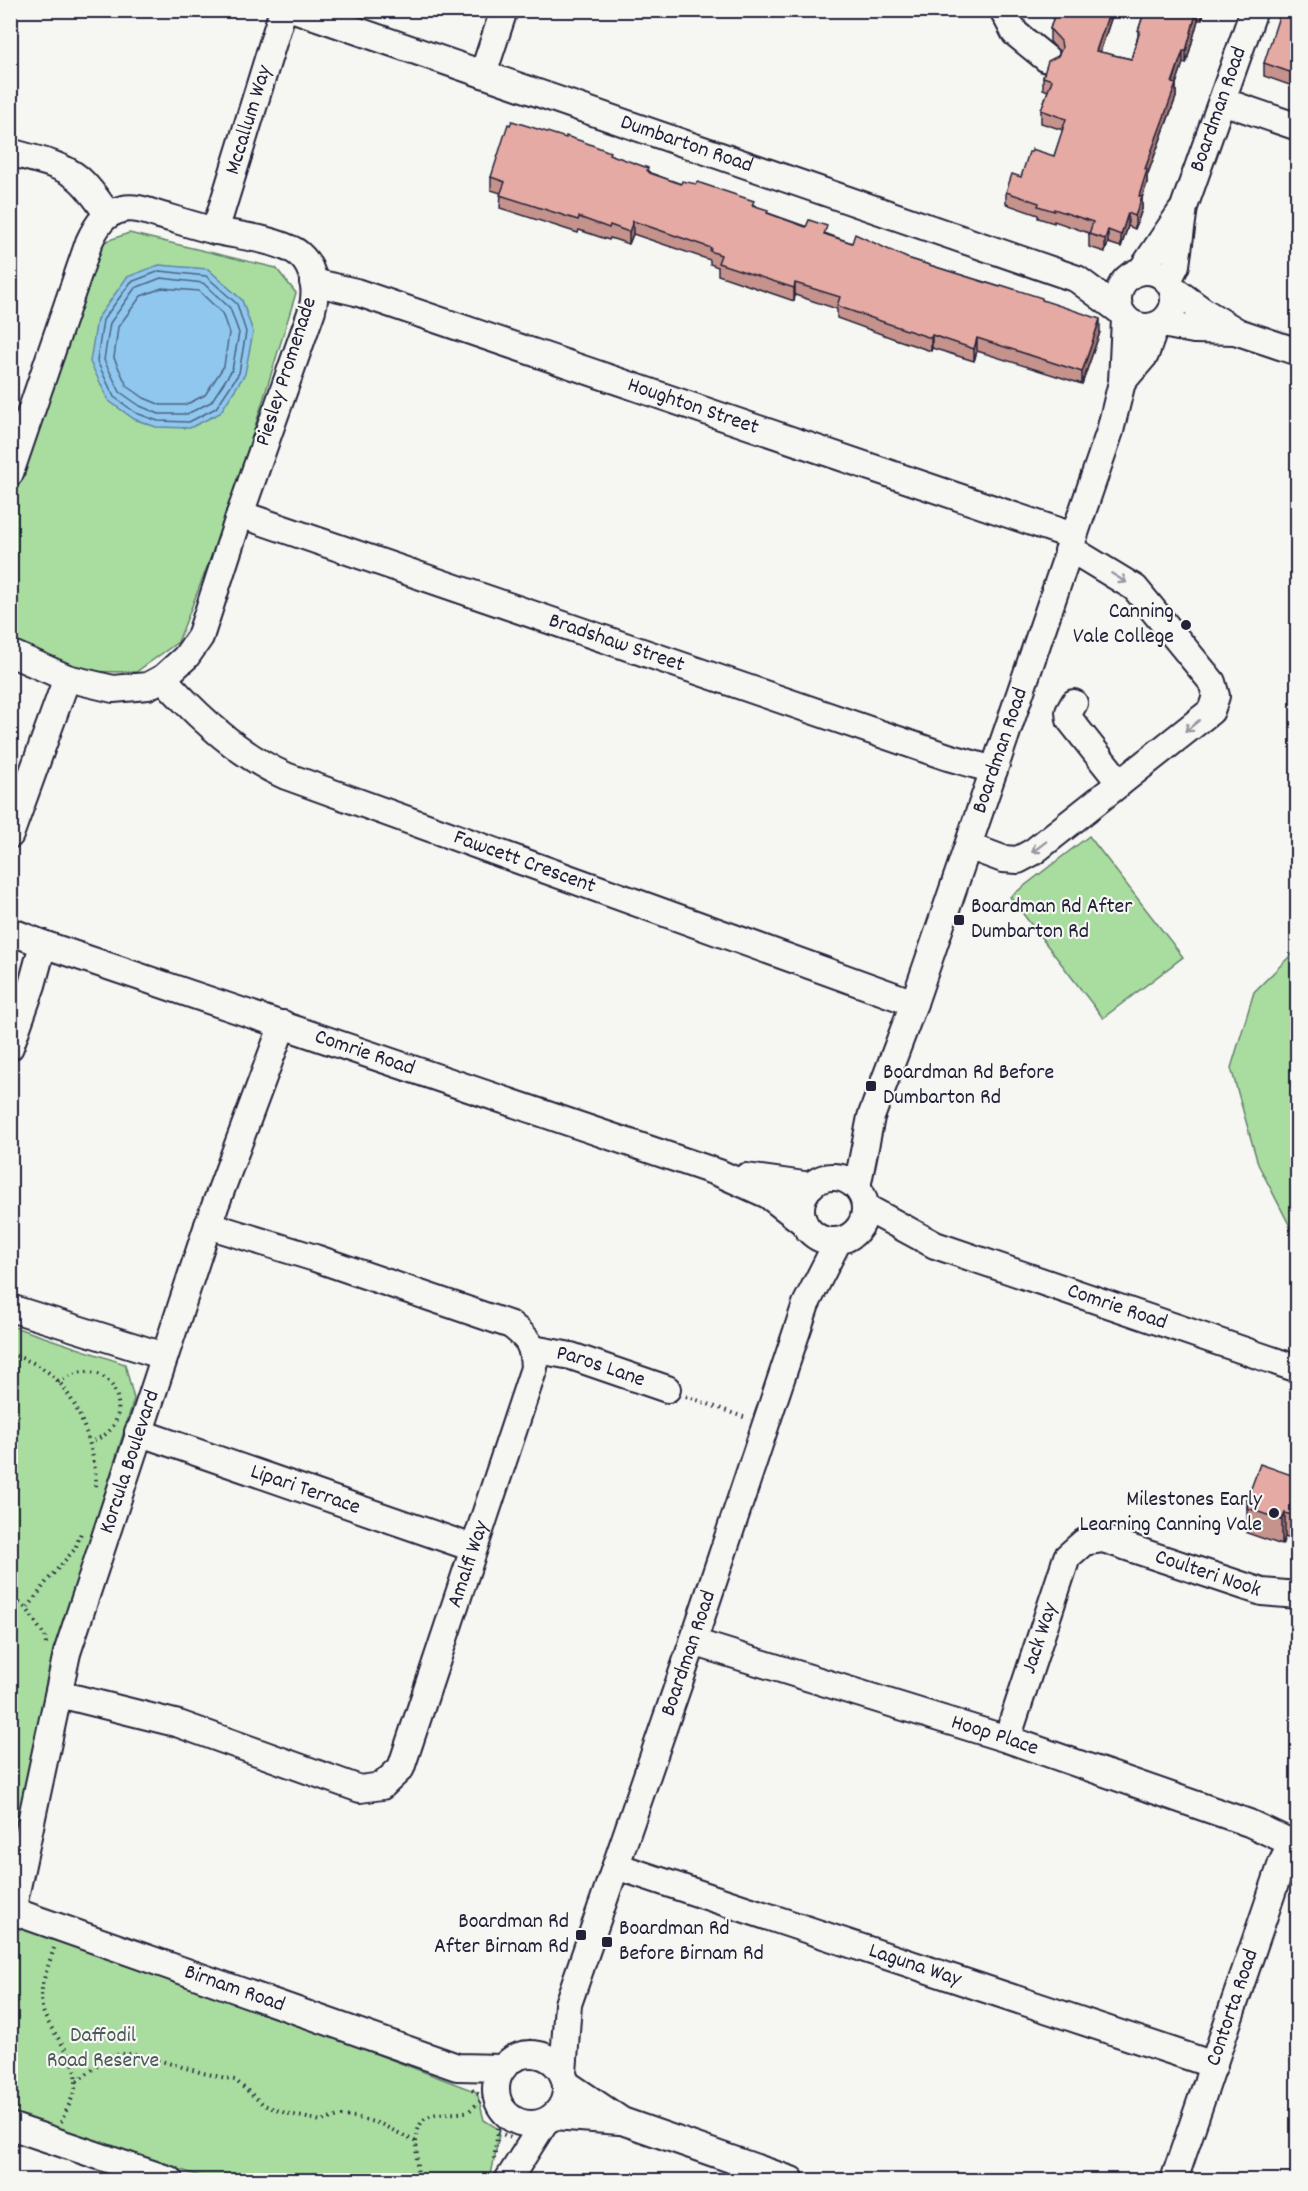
<svg xmlns="http://www.w3.org/2000/svg" width="1308" height="2191" viewBox="0 0 1308 2191" font-family="Dekko,sans-serif">
<rect width="100%" height="100%" fill="#f6f6f2"/>
<filter id="ink" filterUnits="userSpaceOnUse"><feTurbulence type="fractalNoise" baseFrequency=".0167" numOctaves="2"/><feDisplacementMap in="SourceGraphic" scale="12" xChannelSelector="R" yChannelSelector="G"/><feConvolveMatrix kernelMatrix="1 2 1 2 8 2 1 2 1" color-interpolation-filters="sRGB"/></filter>
<g filter="url(#ink)">
<g fill="#a8dd9f" stroke="#65806d" stroke-width="1.5">
<polygon points="129,233 276,268 296,293 230,508 178,642 136,672 53,671 11,649 11,492 36,415 98,244"/>
<polygon points="1089,836 1183,957 1103,1018 1010,897"/>
<polygon points="1297,949 1297,1240 1258,1164 1231,1068 1254,992"/>
<polygon points="11,1326 125,1364 134,1399 60,1637 11,1857"/>
<polygon points="10,1919 43,1928 477,2092 484,2120 500,2130 490,2180 212,2180 11,2114"/>
</g>
<polygon fill="#8fc7ee" stroke="#6385a6" stroke-width="1.5" points="159,265 208,269 242,300 253,332 245,374 220,413 190,428 156,427 134,419 109,401 90,362 97,319 127,277"/>
<g fill="none" stroke-linecap="round" stroke-linejoin="round">
<g stroke="#4e6483" stroke-width="1.5">
<polygon points="160,271 206,276 237,304 246,332 239,373 216,408 189,422 158,421 136,413 114,397 97,361 103,320 131,282"/>
<polygon points="161,278 203,283 230,308 239,333 232,370 211,402 187,414 159,414 140,406 120,392 104,360 110,323 135,288"/>
<polygon points="162,288 199,291 222,313 229,333 224,366 205,395 185,405 161,405 144,398 127,386 114,358 118,327 141,296"/>
</g>
<defs>
<g id="minor">
<path id="s1" d="M297,10L1077,279L1120,311"/>
<polyline points="1003,10 1015,33 1047,59"/>
<polyline points="483,74 504,10"/>
<polyline points="1222,101 1298,127"/>
<path d="M10,152C32,159 60,163 78,178C90,188 99,202 108,215"/>
<path id="s2" d="M215,231L283,10"/>
<circle cx="1146" cy="299" r="28"/>
<polyline points="1141,271 1180,213"/>
<path id="s3" d="M1168,281L1176,265L1184,207L1254,10"/>
<path id="s4" d="M313,282L356,292L1073,536"/>
<polyline points="1173,289 1203,311 1238,332 1298,352"/>
<polyline points="1162,324 1194,330 1235,331"/>
<polyline points="1122,382 1145,355 1155,327"/>
<path d="M10,473L89,242C97,225 104,213 123,209C135,206 149,212 159,215C178,220 197,227 217,231C240,236 266,238 288,248C292,249 297,252 300,255C315,268 317,293 312,310L240,514L200,637L186,657L163,678L148,686L113,689L67,678L10,653"/>
<path id="s5" d="M240,514L948,757L994,770"/>
<path id="s6" d="M163,678C196,715 240,756 286,776L914,1003"/>
<polyline points="1074,703 1069,712 1070,720 1120,783"/>
<polyline points="10,835 67,678"/>
<polyline points="968,846 1003,859 1018,860 1033,852 1211,711 1216,696 1212,682 1135,588 1079,554 1068,551"/>
<path id="s7" d="M10,931L43,944L719,1173L768,1195L803,1222"/>
<polyline points="10,1047 32,985 43,944"/>
<circle cx="833" cy="1209" r="32"/>
<polyline points="746,1177 811,1186"/>
<path id="s8" d="M857,1187L871,1117L914,1003L1110,431L1122,382L1125,319"/>
<path id="s9" d="M865,1207L935,1245L1298,1369"/>
<polyline points="10,1308 164,1356"/>
<path id="s10" d="M533,1349L571,1356L667,1389"/>
<path id="s11" d="M138,1432L473,1548"/>
<path id="s12" d="M693,1642L1007,1739L1249,1823L1292,1843"/>
<path id="s13" d="M59,1694L179,1724L360,1789L382,1786L401,1768L534,1368C533,1345 529,1339 511,1325L315,1258L208,1225"/>
<path id="s14" d="M1007,1739L1067,1557L1084,1542L1103,1539L1262,1592L1298,1595"/>
<path id="s15" d="M616,1866L1214,2065"/>
<path id="s16" d="M10,1910L457,2067L503,2068"/>
<path id="s17" d="M12,1911L67,1653L208,1225L283,1024"/>
<circle cx="531" cy="2089" r="35"/>
<path id="s18" d="M563,2073L568,2004L693,1642L806,1304L838,1241"/>
<polyline points="567,2084 622,2121 791,2180"/>
<polyline points="554,2116 619,2121"/>
<polyline points="10,2126 170,2180"/>
<polyline points="508,2180 544,2123"/>
<path id="s19" d="M1174,2180L1282,1863L1292,1843L1298,1839"/>
</g>
</defs>
<use href="#minor" stroke="#22223b" stroke-width="30"/>
<g stroke="#22223b" stroke-width="4" stroke-dasharray="1.5 4.5" stroke-linecap="butt">
<path d="M10,1354C27,1359 42,1366 55,1378C80,1402 97,1455 96,1489"/>
<path d="M58,1382C67,1377 78,1371 89,1372C117,1374 127,1411 110,1430C105,1436 97,1439 90,1442"/>
<polyline points="686,1396 746,1418"/>
<polyline points="10,1595 27,1609"/>
<polyline points="46,1644 45,1637 27,1609 47,1581 75,1549 81,1533"/>
<path d="M54,1948C49,1965 38,1988 42,2007C47,2031 80,2058 76,2082C75,2096 66,2110 61,2122"/>
<polyline points="530,2040 543,2045"/>
<polyline points="77,2081 109,2057 121,2054 137,2054 203,2073 235,2080 264,2105 285,2113 321,2121 339,2116 355,2117 381,2124 416,2142 418,2180"/>
<polyline points="472,2090 484,2098"/>
<polyline points="498,2132 511,2138"/>
<path d="M416,2142C419,2103 445,2118 469,2111L484,2098L486,2091"/>
<polyline points="494,2159 499,2124"/>
<polyline points="190,2177 201,2180"/>
</g>
<use href="#minor" stroke="#f6f6f2" stroke-width="26"/>
</g>
<g fill="#c5928c" stroke="#22223b" stroke-width="1.5">
<polygon points="1052,10 1114,10 1100,52 1131,59 1138,36 1138,31 1145,10 1205,10 1202,20 1198,20 1186,64 1183,63 1176,84 1176,97 1147,176 1147,183 1142,198 1142,209 1135,229 1128,226 1121,247 1108,243 1105,252 1089,247 1089,233 1054,221 1054,223 1038,218 1038,215 1006,204 1006,192 1021,177 1054,156 1063,130 1041,123 1041,110 1048,91 1043,89 1043,77 1058,56 1060,52 1050,42 1050,29 1054,16"/>
<polygon points="1298,10 1298,88 1264,76 1264,63"/>
<polygon points="566,138 610,155 648,171 650,173 681,184 754,205 768,213 827,234 852,243 907,258 1042,300 1100,332 1082,384 977,351 974,361 932,348 931,351 895,339 837,318 837,309 795,295 794,301 718,275 718,267 710,264 710,260 633,234 629,244 610,238 609,240 579,230 578,233 500,208 501,193 491,190 491,177"/>
<polygon points="1298,216 1298,260 1296,259"/>
<polygon points="1297,1477 1298,1477 1298,1542 1285,1537 1282,1545 1247,1533 1247,1499"/>
</g>
<g fill="#a07772" stroke="#22223b" stroke-width="1.5">
<polygon points="1110,10 1114,10 1096,64 1096,51"/>
<polygon points="1197,10 1198,10 1198,20 1186,64 1186,51"/>
<polygon points="1202,10 1205,10 1202,20"/>
<polygon points="1183,51 1183,63 1176,84 1176,97 1147,176 1147,183 1142,198 1142,209 1135,229 1135,216 1139,196 1145,169"/>
<polygon points="1128,213 1128,226 1121,247 1121,235"/>
<polygon points="633,221 633,234 629,244 629,232"/>
<polygon points="1108,230 1108,243 1105,252 1105,239"/>
<polygon points="795,283 795,295 794,301 794,288"/>
<polygon points="1100,319 1100,332 1082,384 1082,372"/>
<polygon points="932,335 932,348 931,351 931,338"/>
<polygon points="977,338 977,351 974,361 974,349"/>
<polygon points="1285,1513 1285,1537 1282,1545 1282,1520"/>
</g>
<g fill="#e5aaa3" stroke="#22223b" stroke-width="1.5">
<polygon points="1056,10 1110,10 1096,51 1131,59 1140,31 1138,31 1145,10 1197,10 1186,51 1183,51 1172,83 1176,84 1145,169 1147,170 1139,196 1142,197 1135,216 1128,213 1121,235 1108,230 1105,239 1089,234 1093,222 1054,209 1054,211 1038,206 1039,203 1006,192 1012,174 1021,177 1029,152 1032,152 1032,149 1054,156 1066,119 1041,110 1052,80 1043,77 1048,61 1058,56 1062,48 1061,41 1050,29"/>
<polygon points="1281,10 1298,10 1298,75 1264,63"/>
<polygon points="512,121 566,138 566,136 584,142 610,152 609,154 648,168 647,170 650,173 681,184 682,181 696,184 697,182 754,201 752,205 768,210 767,213 806,227 809,220 827,226 824,234 852,243 855,234 907,258 1000,287 1001,285 1042,298 1042,300 1100,319 1082,372 977,338 974,349 932,335 931,338 895,326 837,306 840,297 795,283 794,288 718,263 721,255 710,251 711,248 633,221 629,232 610,225 609,228 579,217 578,220 500,195 505,182 491,177 508,124 510,125"/>
<polygon points="1297,216 1298,216 1298,247 1296,247"/>
<polygon points="1260,1464 1297,1477 1298,1477 1298,1517 1285,1513 1282,1520 1247,1508 1250,1500 1247,1499"/>
</g>
<defs><path id="oneway-shaft" d="M-6 0H5M1.5-3L5.5 0L1.5 3" fill="none" stroke-width="1.6" stroke-linecap="round" stroke-linejoin="round" transform="scale(1.5)"/></defs>
<g stroke="#9797a0">
<use href="#oneway-shaft" transform="translate(1119 578) rotate(32)"/>
<use href="#oneway-shaft" transform="translate(1192 726) rotate(141)"/>
<use href="#oneway-shaft" transform="translate(1039 847) rotate(143)"/>
</g>
</g>
<g fill="#22223b" stroke="#f6f6f2" stroke-width="2">
<circle cx="1186" cy="625" r="6"/>
<rect x="953" y="914" width="12" height="12" rx="3"/>
<rect x="865" y="1080" width="12" height="12" rx="3"/>
<circle cx="1274" cy="1513" r="6"/>
<rect x="575" y="1929" width="12" height="12" rx="3"/>
<rect x="601" y="1936" width="12" height="12" rx="3"/>
</g>
<g text-anchor="middle" dominant-baseline="central" stroke-width="4.5" stroke-linejoin="round" paint-order="stroke">
<g font-size="22" fill="#22223b" stroke="#f6f6f2">
<text stroke="none"><textPath href="#s3" startOffset="180">Boardman Road</textPath></text>
<text stroke="none"><textPath href="#s2" startOffset="116">Mccallum Way</textPath></text>
<text stroke="none"><textPath href="#s1" startOffset="412">Dumbarton Road</textPath></text>
<text transform="translate(287 372) rotate(-72)">Piesley Promenade</text>
<text stroke="none"><textPath href="#s4" startOffset="400">Houghton Street</textPath></text>
<text stroke="none"><textPath href="#s5" startOffset="398">Bradshaw Street</textPath></text>
<text stroke="none"><textPath href="#s8" startOffset="460">Boardman Road</textPath></text>
<text stroke="none"><textPath href="#s6" startOffset="412">Fawcett Crescent</textPath></text>
<text stroke="none"><textPath href="#s7" startOffset="375">Comrie Road</textPath></text>
<text stroke="none"><textPath href="#s9" startOffset="272">Comrie Road</textPath></text>
<text stroke="none"><textPath href="#s10" startOffset="70">Paros Lane</textPath></text>
<text stroke="none"><textPath href="#s17" startOffset="465">Korcula Boulevard</textPath></text>
<text stroke="none"><textPath href="#s11" startOffset="177">Lipari Terrace</textPath></text>
<text stroke="none"><textPath href="#s13" startOffset="579">Amalfi Way</textPath></text>
<text stroke="none"><textPath href="#s14" startOffset="344">Coulteri Nook</textPath></text>
<text stroke="none"><textPath href="#s14" startOffset="106">Jack Way</textPath></text>
<text stroke="none"><textPath href="#s18" startOffset="440">Boardman Road</textPath></text>
<text stroke="none"><textPath href="#s12" startOffset="316">Hoop Place</textPath></text>
<text stroke="none"><textPath href="#s15" startOffset="315">Laguna Way</textPath></text>
<text stroke="none"><textPath href="#s16" startOffset="238">Birnam Road</textPath></text>
<text stroke="none"><textPath href="#s19" startOffset="182">Contorta Road</textPath></text>
</g>
<g font-size="22" fill="#22223b" stroke="#f6f6f2" text-anchor="end">
<text x="1174" y="612">Canning<tspan x="1174" dy="25">Vale College</tspan></text>
<text x="971" y="907" text-anchor="start">Boardman Rd After<tspan x="971" dy="25">Dumbarton Rd</tspan></text>
<text x="883" y="1073" text-anchor="start">Boardman Rd Before<tspan x="883" dy="25">Dumbarton Rd</tspan></text>
<text x="1262" y="1500">Milestones Early<tspan x="1262" dy="25">Learning Canning Vale</tspan></text>
<text x="569" y="1922">Boardman Rd<tspan x="569" dy="25">After Birnam Rd</tspan></text>
<text x="619" y="1929" text-anchor="start">Boardman Rd<tspan x="619" dy="25">Before Birnam Rd</tspan></text>
</g>
<g font-size="22" fill="#4a5a59" stroke="#f6f6f2">
<text x="103" y="2036">Daffodil<tspan x="103" dy="25">Road Reserve</tspan></text>
</g>
</g>
<rect width="1308" height="2191" fill="none" stroke="#f6f6f2" stroke-width="36"/>
<rect x="18" y="18" width="1272" height="2155" fill="none" stroke="#22223b" stroke-width="2" filter="url(#ink)"/>
</svg>
